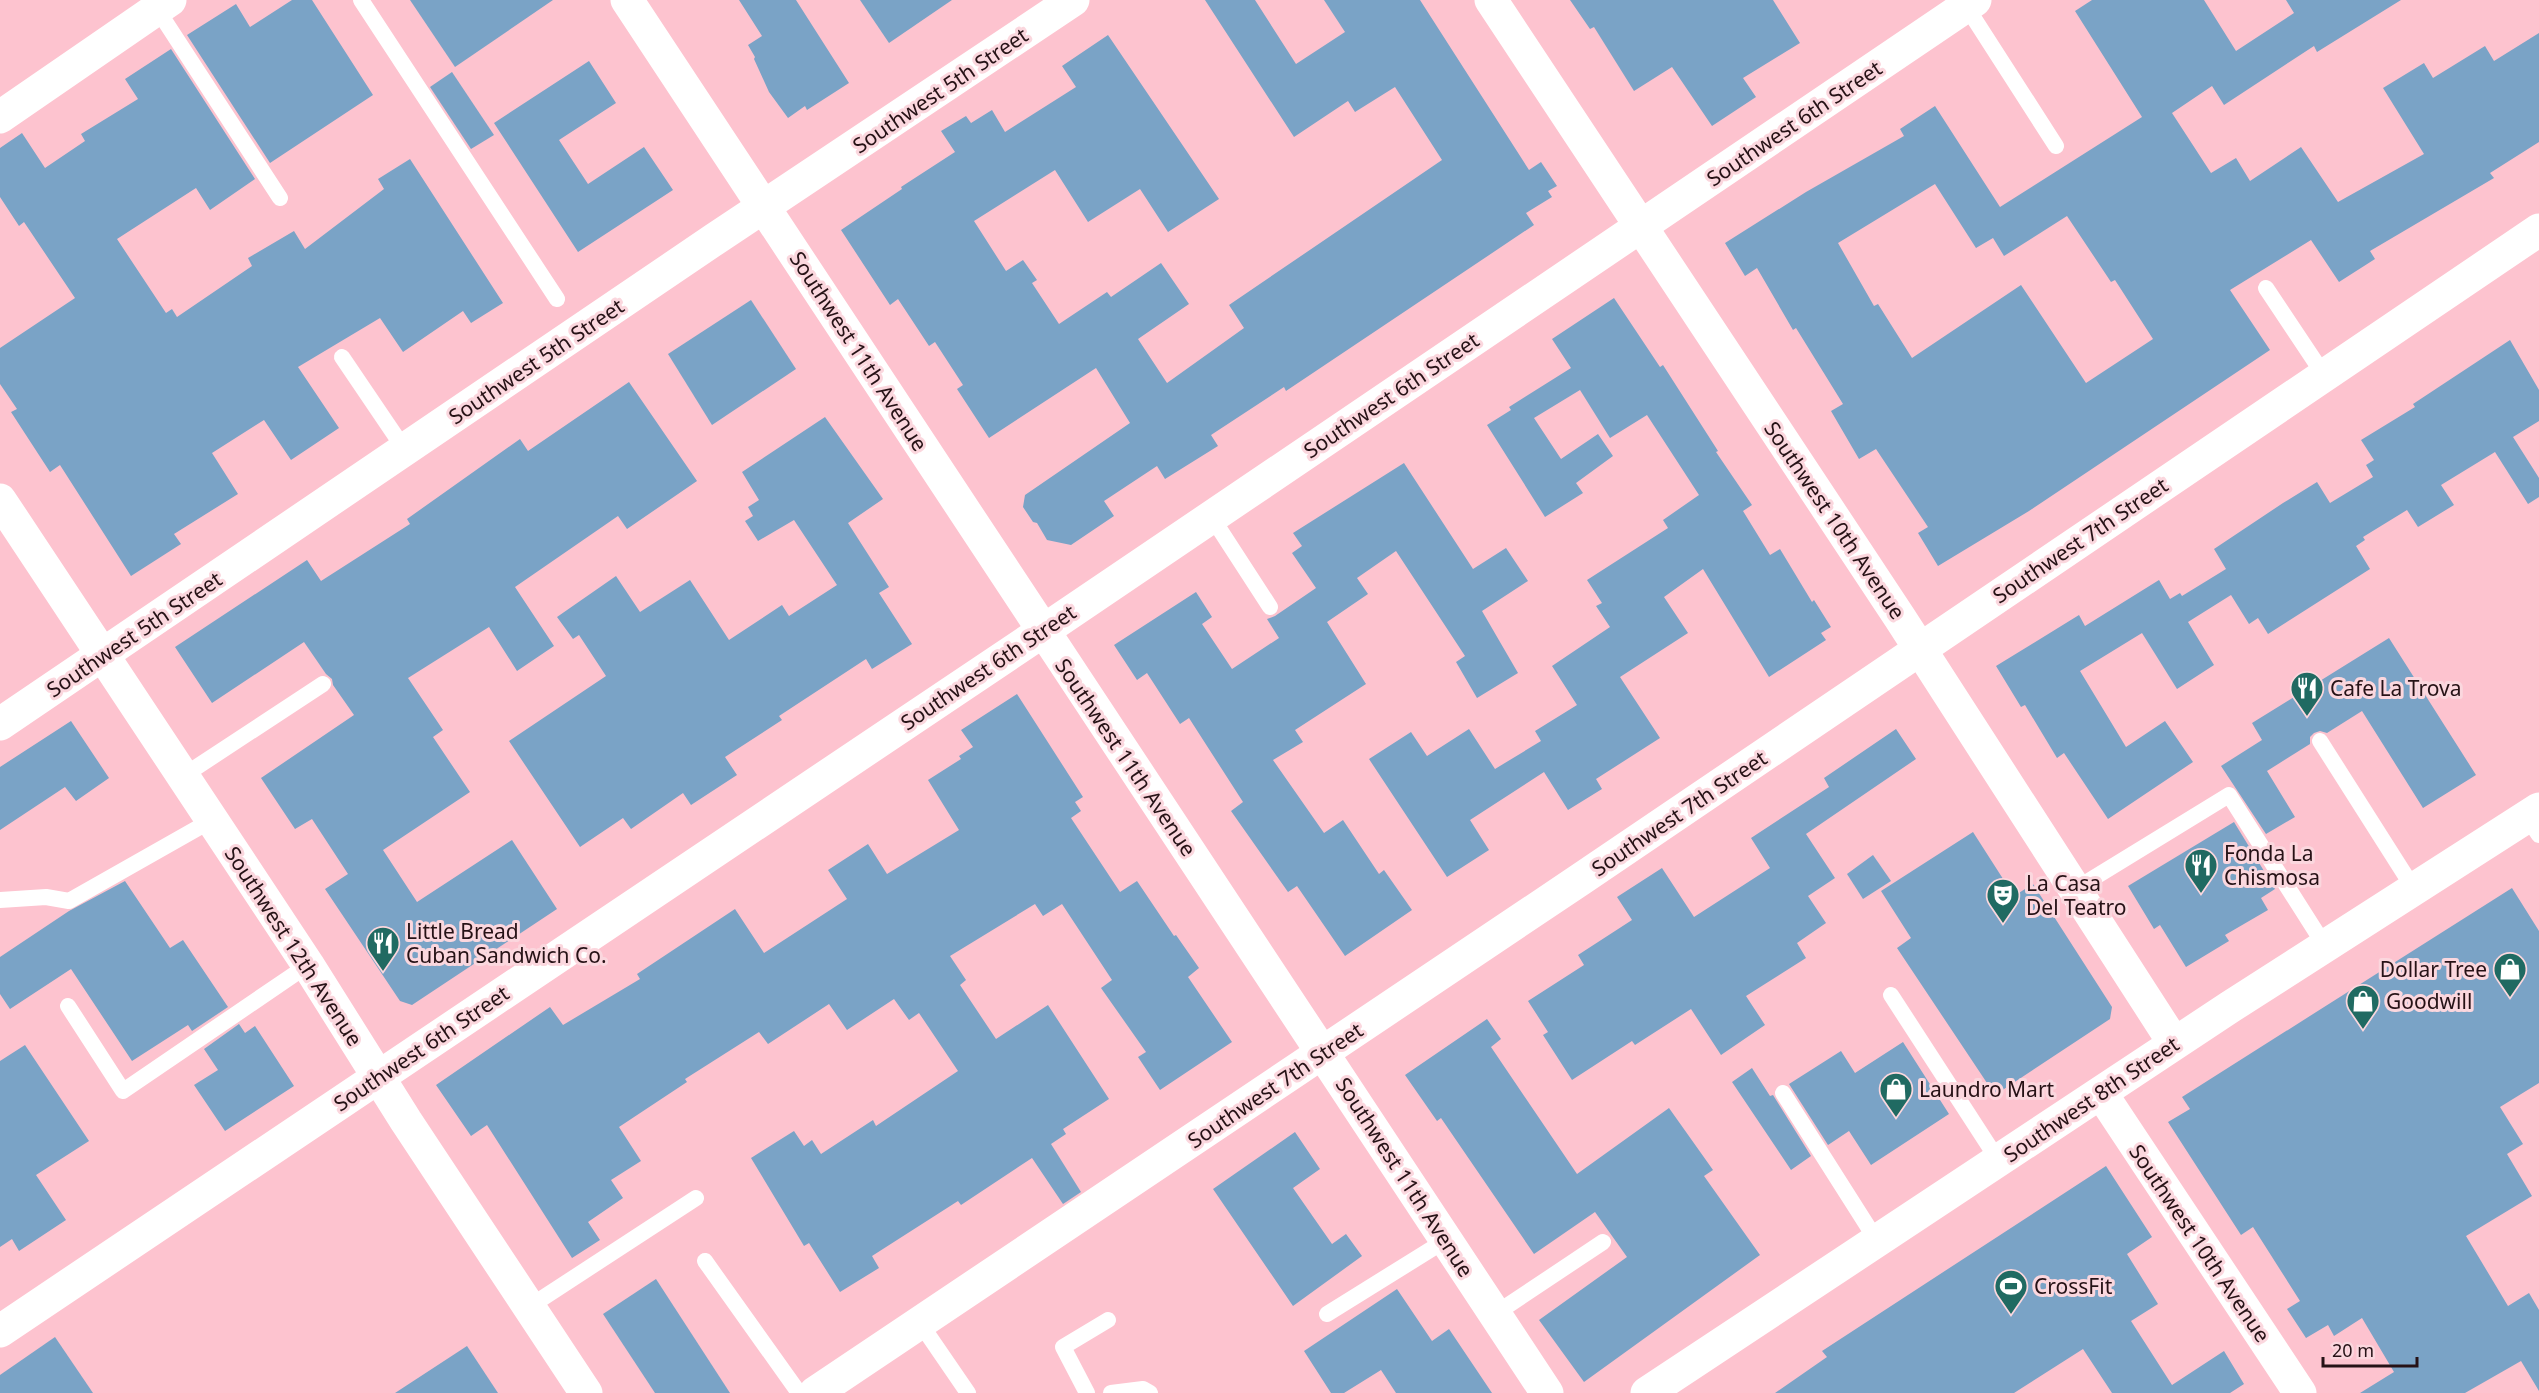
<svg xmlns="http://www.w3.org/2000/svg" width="2539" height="1393" viewBox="0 0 2539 1393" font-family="'Noto Sans',sans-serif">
<rect width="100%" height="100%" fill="#fdc3cf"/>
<g fill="#7aa3c6" fill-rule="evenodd">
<polygon points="292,0 312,0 373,95 270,163 187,35 236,4 250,27"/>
<polygon points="410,0 553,0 455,67"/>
<polygon points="739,0 796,0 849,83 807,110 805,106 788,118 769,92 754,59 755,57 748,45 762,36"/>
<polygon points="860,0 952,0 889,43"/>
<polygon points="1205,0 1255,0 1296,64 1345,32 1324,0 1420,0 1529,170 1541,162 1557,186 1548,191 1552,197 1526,213 1534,225 1286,391 1284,387 1211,435 1218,446 1165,479 1157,466 1104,501 1114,516 1071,545 1047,540 1037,523 1033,522 1023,507 1025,495 1130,423 1096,368 989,438 957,389 963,385 935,342 929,346 898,299 890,305 841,230 902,189 901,187 955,152 941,131 966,116 971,123 992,110 1005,132 1076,87 1062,66 1108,35 1219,199 1168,232 1140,189 1088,222 1055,170 974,221 1006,271 1023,260 1037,280 1032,283 1059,324 1107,292 1111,297 1161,263 1189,304 1138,339 1167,383 1244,328 1229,305 1442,160 1395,87 1355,112 1348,101 1294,137"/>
<polygon points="1570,0 1773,0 1800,43 1743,78 1756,97 1712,126 1672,67 1634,91 1594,27 1590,29"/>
<path d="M2092,0H2204L2236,51L2294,13L2286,0H2401L2317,52L2314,46L2224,105L2212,86L2172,113L2211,173L2236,158L2250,181L2301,147L2338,202L2424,154L2383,88L2424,63L2433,78L2485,46L2494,61L2539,33V142L2490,173L2494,178L2370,251L2375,259L2339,282L2311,240L2230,290L2270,350L2029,511L1938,566L1918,533L1928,527L1876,449L1859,459L1831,411L1843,404L1796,328L1793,330L1757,268L1745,276L1725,243L1806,192L1904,136L1900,129L1935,106L2000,207L2142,117L2075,11ZM1935,184L1976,248L1993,238L2004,256L2067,216L2111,282L2115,280L2153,339L2086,383L2021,285L1912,358L1878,304L1874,306L1838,243Z"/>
<polygon points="171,49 255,179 210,210 196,188 117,239 166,313 172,309 177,317 252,266 248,258 294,231 305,249 384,189 378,179 410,159 503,303 471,323 463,311 403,352 380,318 298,367 339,428 291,460 264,420 212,453 238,494 174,534 181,544 131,576 60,465 50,472 11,412 17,409 0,384 0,348 75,298 24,222 19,226 0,197 0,148 22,133 45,168 85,141 81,134 138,99 125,79"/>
<polygon points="589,61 616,103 559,140 588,184 644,147 673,190 578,252 494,123"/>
<polygon points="452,72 494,135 471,149 430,87"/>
<polygon points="1614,298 1660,367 1663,365 1718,451 1716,452 1752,505 1743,511 1770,555 1780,549 1812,602 1814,600 1831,627 1821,633 1826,640 1769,677 1703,569 1664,597 1688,633 1620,677 1660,738 1596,779 1602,789 1568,810 1544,772 1470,820 1489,850 1447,877 1369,759 1411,732 1427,756 1469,729 1495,769 1541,741 1535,731 1577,705 1552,666 1610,627 1596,606 1602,603 1587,580 1668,528 1663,520 1699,495 1647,415 1610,438 1580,390 1534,418 1561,459 1598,434 1613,456 1576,483 1583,493 1545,517 1487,425 1511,410 1509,407 1571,368 1552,339"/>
<polygon points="751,300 796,369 712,425 668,354"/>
<polygon points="2510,340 2539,390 2539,421 2513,437 2539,478 2539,497 2528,504 2495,452 2441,485 2454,505 2418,527 2407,510 2363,537 2365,540 2356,546 2370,569 2268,634 2258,618 2249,624 2231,595 2188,622 2214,665 2177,689 2142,633 2080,671 2126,747 2165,721 2193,762 2108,819 2064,753 2057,758 2025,705 2021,707 1996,666 2079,615 2085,626 2159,580 2170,599 2180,593 2182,596 2226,569 2214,549 2283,503 2317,482 2330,503 2373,477 2366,465 2374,460 2361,440 2415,407 2413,404"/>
<polygon points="629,382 697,481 627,529 618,516 515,587 554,646 517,671 489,627 408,678 443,730 433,737 470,792 383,850 417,902 512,840 557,909 412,1005 400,1001 325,889 348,874 312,819 295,829 261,778 354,715 333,685 332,679 326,674 304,642 212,703 175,647 307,560 321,581 410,524 407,519 520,439 528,451"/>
<polygon points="825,417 883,499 848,523 889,587 879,593 912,644 872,669 866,659 779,716 782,720 725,757 737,775 691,805 683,793 631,829 623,818 580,847 509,741 606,676 579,635 573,639 557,617 616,576 640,612 690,580 729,640 782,605 789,616 837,585 794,520 758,541 745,521 753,516 748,507 759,500 742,472"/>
<polygon points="1404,463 1473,569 1506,548 1528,581 1482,611 1518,673 1477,698 1456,662 1465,656 1396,551 1357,578 1368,594 1327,622 1366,684 1295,730 1303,742 1273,760 1324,833 1343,820 1379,874 1384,870 1412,910 1345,956 1297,886 1288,892 1231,811 1243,802 1189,718 1180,724 1147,673 1137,680 1114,645 1196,592 1212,617 1202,624 1232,669 1279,638 1267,619 1275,616 1316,588 1292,553 1302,546 1293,533"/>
<polygon points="2389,638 2476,775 2423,808 2362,711 2327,733 2320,731 2314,733 2310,737 2310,744 2267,771 2295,817 2266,834 2221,766 2262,740 2252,723"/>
<polygon points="1017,694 1083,797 1075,802 1081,811 1071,818 1120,892 1137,881 1174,936 1176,935 1199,968 1188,977 1232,1042 1160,1090 1138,1057 1146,1052 1101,988 1112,980 1062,904 1043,916 1035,904 950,956 966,980 960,985 996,1039 1048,1005 1109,1099 1063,1129 1066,1134 1051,1144 1081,1192 1063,1204 1032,1158 961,1205 958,1201 872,1256 879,1268 840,1292 809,1243 804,1246 751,1158 794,1131 804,1146 812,1140 821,1154 873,1120 876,1126 958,1071 919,1013 909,1020 894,999 847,1030 829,1004 768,1044 759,1032 685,1079 687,1082 619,1127 641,1161 611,1180 623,1198 588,1222 600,1240 572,1258 487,1125 471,1136 436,1085 550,1007 563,1025 640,979 637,974 735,909 764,953 847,899 828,870 868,844 887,874 959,830 928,780 961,759 959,756 973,747 961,730"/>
<polygon points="71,721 109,778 76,801 65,787 0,830 0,767"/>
<polygon points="1896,729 1916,759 1806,834 1835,878 1808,896 1826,923 1797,943 1806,958 1746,996 1765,1025 1721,1055 1691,1009 1635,1045 1632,1041 1572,1080 1543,1035 1548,1032 1528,1001 1584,965 1578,955 1632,920 1617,897 1662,868 1694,917 1770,868 1751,838 1829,787 1824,778"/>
<polygon points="2234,822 2275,889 2261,898 2268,910 2225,935 2229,941 2186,967 2160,925 2154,929 2128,886"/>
<polygon points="1973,832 2014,896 2033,884 2112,1007 2110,1019 1995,1095 1897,948 1911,938 1881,891"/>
<polygon points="1873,855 1891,881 1863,899 1847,874"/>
<polygon points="125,881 170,948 183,940 228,1007 192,1031 188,1025 132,1061 71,969 10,1009 0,994 0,957 69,911"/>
<polygon points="2512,888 2539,931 2539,1083 2500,1107 2523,1144 2507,1154 2532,1196 2466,1236 2508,1306 2529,1293 2539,1310 2539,1391 2521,1361 2465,1393 2360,1393 2394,1372 2362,1318 2334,1336 2328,1325 2306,1338 2287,1309 2300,1301 2253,1227 2241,1235 2168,1122 2190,1109 2182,1097"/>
<polygon points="1487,1019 1501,1039 1491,1047 1577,1174 1669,1108 1713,1170 1704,1176 1760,1255 1584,1382 1539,1320 1627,1257 1595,1212 1534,1254 1441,1118 1437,1121 1405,1075"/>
<polygon points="239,1024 245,1033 255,1026 294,1086 225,1131 194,1085 218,1070 204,1049"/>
<polygon points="1903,1042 1949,1114 1871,1165 1849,1131 1828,1145 1789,1084 1841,1051 1855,1073"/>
<polygon points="25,1045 89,1141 36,1175 66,1220 19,1251 12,1239 0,1247 0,1061"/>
<polygon points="1752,1068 1770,1096 1773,1095 1811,1156 1791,1170 1732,1082"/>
<polygon points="1295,1132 1320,1169 1293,1188 1332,1244 1346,1234 1362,1256 1293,1306 1213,1189"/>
<polygon points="2106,1166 2152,1237 2127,1254 2158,1304 2131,1321 2172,1385 2224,1351 2244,1384 2230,1393 2112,1393 2083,1349 2014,1393 1775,1393 1827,1357 1822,1351"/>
<polygon points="656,1279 730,1393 655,1393 603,1314"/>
<polygon points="1397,1289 1432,1341 1449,1329 1492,1393 1396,1393 1381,1370 1344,1393 1331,1393 1304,1351"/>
<polygon points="55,1337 93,1393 0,1393 0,1375"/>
<polygon points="467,1346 498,1393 395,1393"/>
</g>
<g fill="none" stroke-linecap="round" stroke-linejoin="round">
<g stroke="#fff" stroke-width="16">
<polyline points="361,0 557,299"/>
<polyline points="1966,6 2056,146"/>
<polyline points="157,9 280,198"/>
<polyline points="2266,288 2324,375"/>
<polyline points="342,357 405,450"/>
<polyline points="1211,516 1270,607"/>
<polyline points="2320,741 2414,889"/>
<polyline points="183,776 323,684"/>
<polyline points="2527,817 2539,835"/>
<polyline points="2074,890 2229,795 2325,946"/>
<polyline points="0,900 46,897 69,901 212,820"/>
<polyline points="1891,995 1998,1160"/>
<polyline points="68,1006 123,1091 308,965"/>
<polyline points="1783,1093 1877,1241"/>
<polyline points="705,1261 799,1393"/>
<polyline points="529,1307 696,1198"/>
<polyline points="1327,1314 1446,1240"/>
<polyline points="1495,1314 1603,1242"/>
<polyline points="920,1323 968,1393"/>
<polyline points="1087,1393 1063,1347 1108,1320"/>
<polyline points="1111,1393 1143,1389 1150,1393"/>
</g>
<g stroke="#fff" stroke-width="33">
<polyline points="627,0 1547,1393"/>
<polyline points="1491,0 1900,618 2174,1043"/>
<polyline points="0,117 170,0"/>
<polyline points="0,724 715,239 1073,0"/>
<polyline points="2101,1093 2300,1393"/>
</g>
<g stroke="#fff" stroke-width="33">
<polyline points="0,500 308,965 406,1121 586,1393"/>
<polyline points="0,1331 1043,631 1975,0"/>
</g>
<g stroke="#fff" stroke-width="33">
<polyline points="815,1393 1581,879 2539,230"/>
<polyline points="1647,1393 2230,1007 2539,809"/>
</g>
</g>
<defs>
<symbol id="restaurant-pin" viewBox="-11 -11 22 30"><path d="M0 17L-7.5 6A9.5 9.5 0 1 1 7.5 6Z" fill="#206a62" stroke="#fbd7de"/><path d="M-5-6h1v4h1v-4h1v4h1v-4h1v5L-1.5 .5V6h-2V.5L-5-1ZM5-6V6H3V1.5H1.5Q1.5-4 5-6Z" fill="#fff"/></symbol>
<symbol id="theatre-pin" viewBox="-11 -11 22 30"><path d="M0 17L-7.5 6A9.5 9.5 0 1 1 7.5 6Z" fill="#206a62" stroke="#fbd7de"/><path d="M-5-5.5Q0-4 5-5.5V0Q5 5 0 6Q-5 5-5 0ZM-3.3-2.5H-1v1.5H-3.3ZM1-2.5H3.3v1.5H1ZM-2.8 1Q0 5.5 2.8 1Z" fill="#fff"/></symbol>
<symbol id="shop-pin" viewBox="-11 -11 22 30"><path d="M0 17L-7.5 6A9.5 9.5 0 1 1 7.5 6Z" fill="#206a62" stroke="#fbd7de"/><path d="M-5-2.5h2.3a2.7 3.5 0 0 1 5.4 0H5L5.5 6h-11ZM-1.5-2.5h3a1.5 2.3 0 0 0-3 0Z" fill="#fff"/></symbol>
<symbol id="stadium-pin" viewBox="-11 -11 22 30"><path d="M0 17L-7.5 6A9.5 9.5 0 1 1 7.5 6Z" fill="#206a62" stroke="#fbd7de"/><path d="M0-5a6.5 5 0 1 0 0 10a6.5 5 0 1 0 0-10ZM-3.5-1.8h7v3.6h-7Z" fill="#fff"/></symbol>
</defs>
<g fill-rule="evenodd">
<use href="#restaurant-pin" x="2288" y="669" width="38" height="52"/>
<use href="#restaurant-pin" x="2182" y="846" width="38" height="52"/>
<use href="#theatre-pin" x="1984" y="876" width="38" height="52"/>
<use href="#restaurant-pin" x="364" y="924" width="38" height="52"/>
<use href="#shop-pin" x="2491" y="950" width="38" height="52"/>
<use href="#shop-pin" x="2344" y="982" width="38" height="52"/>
<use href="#shop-pin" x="1877" y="1070" width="38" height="52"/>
<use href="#stadium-pin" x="1992" y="1267" width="38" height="52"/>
</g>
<g text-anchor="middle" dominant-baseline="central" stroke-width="6" stroke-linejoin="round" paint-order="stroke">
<g font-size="21" fill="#261216" stroke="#fbd7de">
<text transform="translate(940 90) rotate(-34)">Southwest 5th Street</text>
<text transform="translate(1794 123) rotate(-34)">Southwest 6th Street</text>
<text transform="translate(859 351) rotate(57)">Southwest 11th Avenue</text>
<text transform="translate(536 361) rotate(-34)">Southwest 5th Street</text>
<text transform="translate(1391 395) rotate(-34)">Southwest 6th Street</text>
<text transform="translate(1835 520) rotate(56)">Southwest 10th Avenue</text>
<text transform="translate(2080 540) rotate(-34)">Southwest 7th Street</text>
<text transform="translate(134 634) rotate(-34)">Southwest 5th Street</text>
<text transform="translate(988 667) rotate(-34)">Southwest 6th Street</text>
<text transform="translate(1126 757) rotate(56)">Southwest 11th Avenue</text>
<text transform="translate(1679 813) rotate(-34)">Southwest 7th Street</text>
<text transform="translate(294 946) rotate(57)">Southwest 12th Avenue</text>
<text transform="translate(421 1048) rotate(-34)">Southwest 6th Street</text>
<text transform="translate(1275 1085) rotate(-34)">Southwest 7th Street</text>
<text transform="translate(2091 1099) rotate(-34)">Southwest 8th Street</text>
<text transform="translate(1405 1177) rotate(57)">Southwest 11th Avenue</text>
<text transform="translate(2200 1243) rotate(56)">Southwest 10th Avenue</text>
</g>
<g font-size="21" fill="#261216" stroke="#fbd7de" text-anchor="start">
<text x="2330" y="688">Cafe La Trova</text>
<text x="2224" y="853">Fonda La<tspan x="2224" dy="24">Chismosa</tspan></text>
<text x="2026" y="883">La Casa<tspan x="2026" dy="24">Del Teatro</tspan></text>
<text x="406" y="931">Little Bread<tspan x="406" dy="24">Cuban Sandwich Co.</tspan></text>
<text x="2487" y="969" text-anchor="end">Dollar Tree</text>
<text x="2386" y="1001">Goodwill</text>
<text x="1919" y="1089">Laundro Mart</text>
<text x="2034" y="1286">CrossFit</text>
</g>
</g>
<path d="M2323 1357v9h94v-9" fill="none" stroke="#261216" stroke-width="3"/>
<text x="2332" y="1357" font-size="18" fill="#261216" stroke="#fbd7de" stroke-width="4.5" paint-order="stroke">20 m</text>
</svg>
